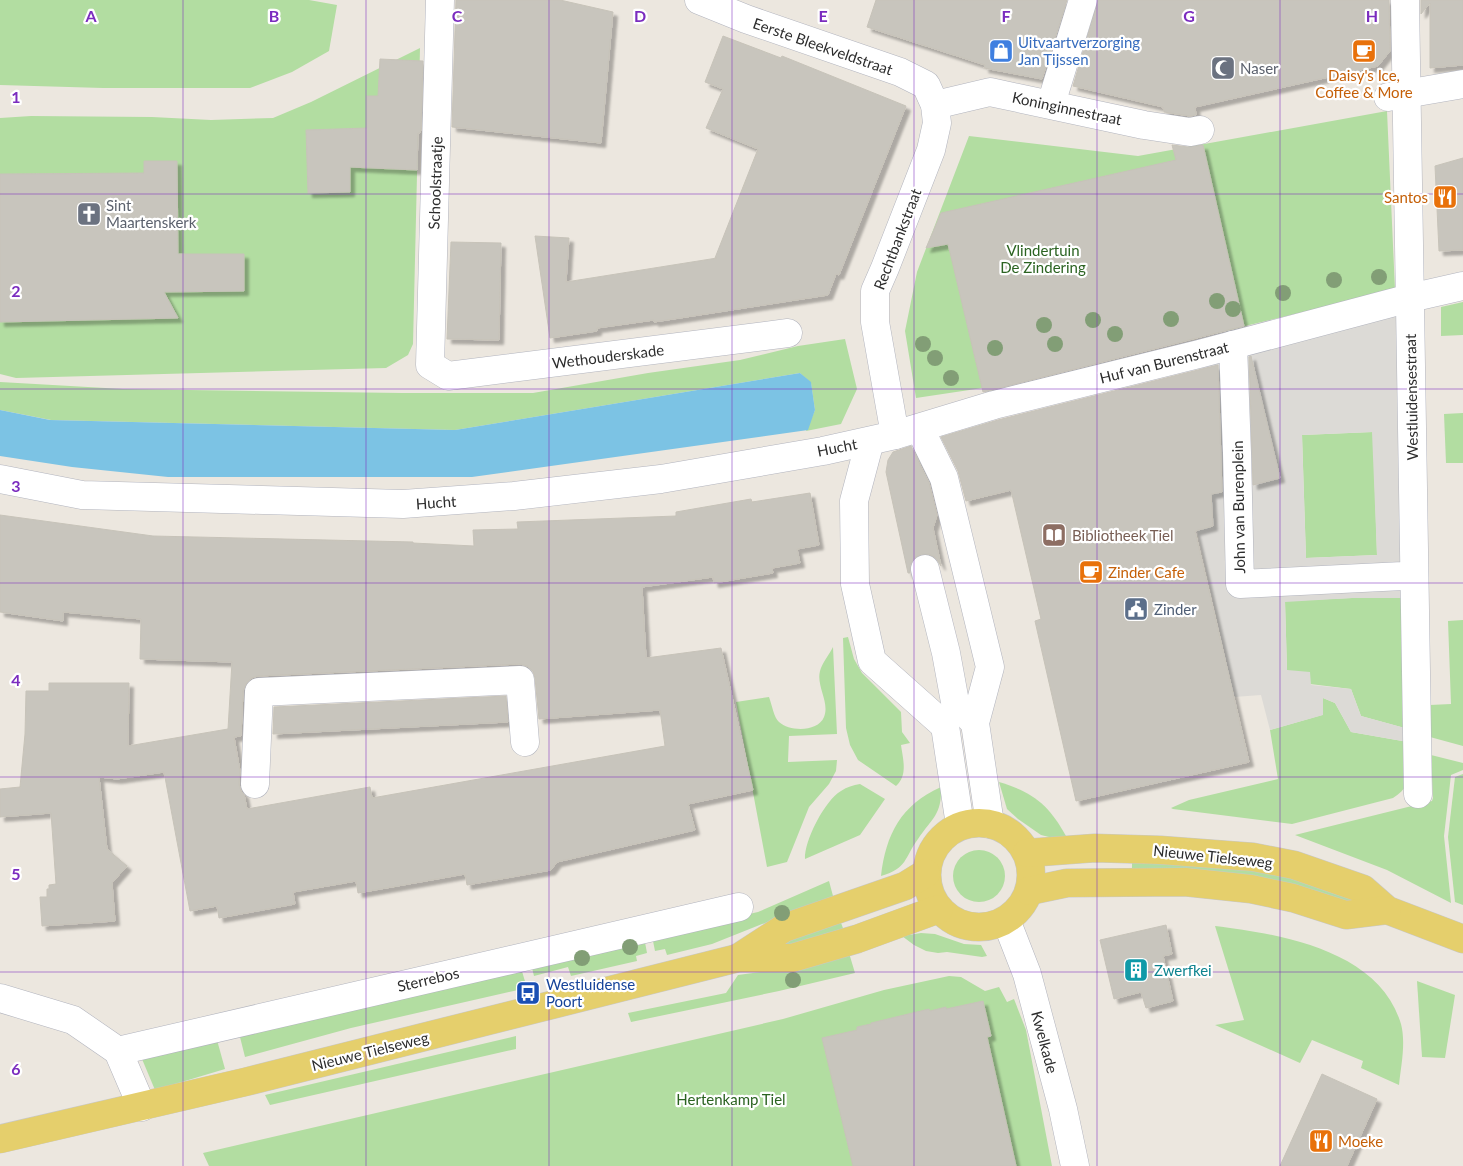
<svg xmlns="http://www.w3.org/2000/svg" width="1463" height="1166" viewBox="0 0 1463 1166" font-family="Lato,sans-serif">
<defs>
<filter id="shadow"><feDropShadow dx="4.5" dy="4.5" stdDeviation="1" flood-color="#0004"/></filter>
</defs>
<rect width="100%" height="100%" fill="#ece7df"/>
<g fill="#b2dda1">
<polygon points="0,0 309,0 337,5 329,51 292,72 250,88 103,88 0,85"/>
<polygon points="420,48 413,344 408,355 386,368 16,378 0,374 0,118 31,116 152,117 211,120 273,118 311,102"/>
<polygon points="1387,111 1395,290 996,386 916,398 905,331 917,272 969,136 1138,156"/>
<polygon points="1463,302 1463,335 1441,336 1441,307"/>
<polygon points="845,339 857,389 841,424 806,431 815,410 811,383 800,373 455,430 51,420 0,410 0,382 123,389 402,393 533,393 648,373 740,360 798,346"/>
<polygon points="1463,413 1463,463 1446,463 1444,414"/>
<polygon points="1373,432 1377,555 1306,558 1302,435"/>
<polygon points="1352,598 1403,598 1408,729 1361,716 1351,689 1310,684 1287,670 1285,601"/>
<polygon points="1463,620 1463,746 1430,737 1430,705 1451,704 1448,621"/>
<path d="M848,637L854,659L862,673L901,712L902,732L910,743L901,745C903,760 908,775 896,786L858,760L850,745L846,728L843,638Z"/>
<path d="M833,647L837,734L789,736L788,762L837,760L836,771L829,784L809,807L787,862L767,867L736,702L769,697C772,705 774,718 779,722C790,732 818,732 824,717C830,703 816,686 820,671C822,663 829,655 833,647Z"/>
<path d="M1323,698L1335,703L1351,732L1408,742C1409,767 1416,784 1393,798L1292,824L1173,809L1171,808L1189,800L1278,779L1270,730L1322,715Z"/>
<polygon points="1431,755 1463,763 1463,770 1451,775 1444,836 1451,903 1387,870 1295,835 1432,801 1433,798"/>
<polygon points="1463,774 1463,905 1455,902 1448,837 1455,777"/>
<path d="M999,782C1033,792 1049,805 1066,836L1053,838L1041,835L1018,819L1007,809Z"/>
<path d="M860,784L885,799L860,835L805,859C804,841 825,800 841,791C847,787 853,785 860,784Z"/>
<path d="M941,787C942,815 932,818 918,839C904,858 908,868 881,876C886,834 901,805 941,787Z"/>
<circle cx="979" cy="876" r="26"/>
<polygon points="1132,860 1273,872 1367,905 1132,870"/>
<polygon points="829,881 833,896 712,944 667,955 665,949 655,951 652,936 758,912"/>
<polygon points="840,920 844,931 791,947 785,945 784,940"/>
<path d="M1215,926C1280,934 1379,950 1401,1024C1406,1043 1401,1066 1399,1085L1361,1068L1363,1061L1312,1040L1300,1063L1215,1025L1244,1020Z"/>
<polygon points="921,933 935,934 964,944 981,945 987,956 982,957 947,952 938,953 926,951 914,945 902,936"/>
<polygon points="644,937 647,953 636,956 637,961 571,976 568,967 534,976 531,964"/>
<polygon points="849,953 855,973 779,991 631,1022 628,1013 726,993 738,975 775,970"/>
<polygon points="521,968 527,988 351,1028 245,1057 239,1033"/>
<polygon points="949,976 961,977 985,991 999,987 1007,1002 1014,999 1026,1030 1052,1166 209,1166 203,1153 783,1019 884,990"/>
<polygon points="1417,981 1455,995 1445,1058 1422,1057"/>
<polygon points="516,1036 516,1049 270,1105 265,1095"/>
<polygon points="217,1040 225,1069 155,1090 142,1059"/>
</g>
<path fill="#dcdad6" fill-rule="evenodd" d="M1401,311L1403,598H1352L1285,602L1287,670L1310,672L1311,685L1351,689L1361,716L1416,731L1408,742L1351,732L1335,703L1323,698V715L1270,730L1261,695L1234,697L1197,530L1211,527L1209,408L1199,362ZM1372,432L1377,555L1306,558L1302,435Z"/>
<polygon fill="#7cc3e4" points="800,373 811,382 815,410 808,430 472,477 168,477 72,467 0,456 0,410 50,420 455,430"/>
<g fill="#c8c5bd" stroke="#c7c3b9" fill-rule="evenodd" filter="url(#shadow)">
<polygon points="456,0 560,0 613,12 601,143 452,127"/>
<polygon points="876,0 1067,0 1042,79 984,68 985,65 867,27"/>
<polygon points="1098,0 1389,0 1390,51 1378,66 1195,107 1196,115 1190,116 1164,112 1163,107 1073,86"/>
<polygon points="1421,0 1463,0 1463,65 1430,68 1430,3 1421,14"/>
<polygon points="723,36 781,58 782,56 906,106 839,275 836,274 828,295 654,322 654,320 597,328 597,331 550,338 535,236 569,238 566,282 717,258 715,258 758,149 706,128 723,89 705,82"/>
<polygon points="380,59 423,61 421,130 420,133 418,133 417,170 350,167 350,192 308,193 306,130 367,128 367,96 378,96"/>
<polygon points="1172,145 1188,147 1203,145 1244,326 983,392 948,244 926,248 941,213 1176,160"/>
<polygon points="1463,158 1463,250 1439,251 1435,166"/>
<polygon points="144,161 177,161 178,254 244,254 244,291 164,292 178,318 0,322 0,174 144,173"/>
<polygon points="451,242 501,243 499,340 447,339"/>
<polygon points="1251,356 1280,478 1253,485 1249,357"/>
<polygon points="1218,365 1222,492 1211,494 1213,526 1195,531 1249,762 1076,801 1035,621 1041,619 1011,490 966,501 958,471 941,437 998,420"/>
<polygon points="911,446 929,483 937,515 933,528 941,566 936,558 929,554 922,554 914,558 910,565 910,573 908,573 886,472 888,460 893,452"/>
<path d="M810,493L819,545L797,549L800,563L772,568L773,573L714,583L713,577L642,587L646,658L721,648L753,790L688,804L695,830L557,862L551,870L467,885L465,874L358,893L356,881L293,892L295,904L219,918L217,906L190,911L164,772L117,779L99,777L107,849L127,866L112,883L115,921L42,926L40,897H47V889H49V885L56,884L51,813L0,817V789L20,787L25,734L26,691H49V683H129L128,746L228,729L232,662L140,659L141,619L63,612V621L0,612V515L153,536L413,542V543L474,546L473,530L518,529L517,522L676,516V512L751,499L752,502ZM520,664L527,666L533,671L535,678L539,719L660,710L665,746L372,798L370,787L247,809L244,794L241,791L239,784L240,771L234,737L241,736L243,691L246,684L251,678L258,676Z"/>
<polygon points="506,696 508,722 273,734 274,707"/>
<polygon points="1166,925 1172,954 1163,956 1173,1001 1146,1008 1141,992 1114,999 1100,940"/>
<polygon points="983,1001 991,1036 987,1037 1016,1166 853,1166 822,1038 857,1030 857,1027 871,1024 871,1023 929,1009 930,1011 946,1007 946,1009"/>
<polygon points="1322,1074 1377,1099 1347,1166 1280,1166"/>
</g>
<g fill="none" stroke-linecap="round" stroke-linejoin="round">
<defs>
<g id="minor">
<polyline points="440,0 430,365 448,376 788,333"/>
<polyline points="699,0 746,19 900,72 926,85 935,105 937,123 931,150 885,268 875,291 875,322 895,435"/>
<polyline points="1405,0 1418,794"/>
<polyline points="1388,97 1463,84"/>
<polyline points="1051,104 1083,0"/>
<polyline points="935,105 990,92 1144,125 1190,132 1200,130"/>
<polyline points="1233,345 1237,453 1240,584 1403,576 1414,573"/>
<polyline points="920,429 944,478 990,667 975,723 990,824"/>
<polyline points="870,441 854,501 855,584 872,661 945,726 960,825"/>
<polyline points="0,479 82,495 403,504 514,496 661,479 823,451 895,435 994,405 1199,354 1410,298 1463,286"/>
<polyline points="925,569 946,653 955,702 975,723"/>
<polyline points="255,784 259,692 520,680 525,742"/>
<polyline points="1006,920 1027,974 1063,1109 1075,1166"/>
<polyline points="0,998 73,1020 118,1051 142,1107"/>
<polyline points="118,1051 739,907"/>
</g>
<g id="major">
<circle cx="979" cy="875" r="52"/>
<polyline points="1027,853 1095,848 1160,850 1253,857 1294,865 1363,889 1387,910 1463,939"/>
<polyline points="1029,891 1067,883 1185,882 1251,889 1293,898 1346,915 1387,910"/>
<polyline points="738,958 784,928 905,886 926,873"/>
<polyline points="0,1139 245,1082 738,958 792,958 857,939 939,909"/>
</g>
</defs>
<use href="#minor" stroke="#b2b4be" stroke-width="29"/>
<use href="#major" stroke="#c8c8c8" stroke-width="29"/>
<use href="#minor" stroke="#fff" stroke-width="28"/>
<use href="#major" stroke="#e5cf6c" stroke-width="28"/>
</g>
<g fill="#829e76">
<circle cx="1379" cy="277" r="8"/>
<circle cx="1334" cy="280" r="8"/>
<circle cx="1283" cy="293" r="8"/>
<circle cx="1217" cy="301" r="8"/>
<circle cx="1233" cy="309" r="8"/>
<circle cx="1171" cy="319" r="8"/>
<circle cx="1093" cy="320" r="8"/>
<circle cx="1044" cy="325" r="8"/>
<circle cx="1115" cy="334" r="8"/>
<circle cx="923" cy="344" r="8"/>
<circle cx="1055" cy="344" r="8"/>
<circle cx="995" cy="348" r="8"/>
<circle cx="935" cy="358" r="8"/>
<circle cx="951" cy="378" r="8"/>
<circle cx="782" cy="913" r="8"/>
<circle cx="630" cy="947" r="8"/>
<circle cx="582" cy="958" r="8"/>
<circle cx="793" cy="980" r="8"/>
</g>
<path fill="none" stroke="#7b2cbf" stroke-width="1" stroke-opacity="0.55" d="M183,0V1166M366,0V1166M549,0V1166M732,0V1166M914,0V1166M1097,0V1166M1280,0V1166M0,194H1463M0,389H1463M0,583H1463M0,777H1463M0,972H1463"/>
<defs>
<symbol id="shop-square" viewBox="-11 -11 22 22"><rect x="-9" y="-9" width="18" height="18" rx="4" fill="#3f7fe0" stroke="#fff"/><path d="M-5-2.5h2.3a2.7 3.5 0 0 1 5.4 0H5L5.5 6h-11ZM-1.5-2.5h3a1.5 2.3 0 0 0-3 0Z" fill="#fff"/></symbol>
<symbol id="cafe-square" viewBox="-11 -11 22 22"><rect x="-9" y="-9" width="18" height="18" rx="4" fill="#e8710a" stroke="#fff"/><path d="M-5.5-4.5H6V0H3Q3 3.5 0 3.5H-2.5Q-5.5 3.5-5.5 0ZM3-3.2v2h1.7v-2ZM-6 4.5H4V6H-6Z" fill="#fff"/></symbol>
<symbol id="mosque-square" viewBox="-11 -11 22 22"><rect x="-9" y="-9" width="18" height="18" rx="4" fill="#6b7280" stroke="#fff"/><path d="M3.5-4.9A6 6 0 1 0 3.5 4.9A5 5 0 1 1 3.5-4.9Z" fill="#fff"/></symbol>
<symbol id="restaurant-square" viewBox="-11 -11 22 22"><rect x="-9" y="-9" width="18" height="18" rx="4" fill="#e8710a" stroke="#fff"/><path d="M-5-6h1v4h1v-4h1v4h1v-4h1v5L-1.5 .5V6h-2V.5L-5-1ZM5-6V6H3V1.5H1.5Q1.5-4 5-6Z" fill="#fff"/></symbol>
<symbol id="church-square" viewBox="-11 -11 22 22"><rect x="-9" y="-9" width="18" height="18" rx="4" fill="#6b7280" stroke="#fff"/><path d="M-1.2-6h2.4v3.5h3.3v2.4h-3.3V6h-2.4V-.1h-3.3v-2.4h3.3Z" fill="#fff"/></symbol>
<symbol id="library-square" viewBox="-11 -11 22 22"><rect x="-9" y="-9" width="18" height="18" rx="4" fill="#8d6e63" stroke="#fff"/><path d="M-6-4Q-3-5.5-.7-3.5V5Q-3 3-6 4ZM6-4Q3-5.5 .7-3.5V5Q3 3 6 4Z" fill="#fff"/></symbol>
<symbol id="civic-square" viewBox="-11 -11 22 22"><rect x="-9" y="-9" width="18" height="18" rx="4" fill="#5c6f8a" stroke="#fff"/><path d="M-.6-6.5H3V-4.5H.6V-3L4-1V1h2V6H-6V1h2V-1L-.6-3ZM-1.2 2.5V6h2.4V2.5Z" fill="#fff"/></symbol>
<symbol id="building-square" viewBox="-11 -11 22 22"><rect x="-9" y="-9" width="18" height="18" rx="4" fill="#0f9aa8" stroke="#fff"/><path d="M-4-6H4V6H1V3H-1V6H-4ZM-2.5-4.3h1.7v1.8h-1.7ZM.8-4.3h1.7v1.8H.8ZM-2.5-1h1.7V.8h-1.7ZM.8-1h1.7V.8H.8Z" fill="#fff"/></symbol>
<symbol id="bus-square" viewBox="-11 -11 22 22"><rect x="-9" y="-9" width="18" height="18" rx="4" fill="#1a4fb4" stroke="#fff"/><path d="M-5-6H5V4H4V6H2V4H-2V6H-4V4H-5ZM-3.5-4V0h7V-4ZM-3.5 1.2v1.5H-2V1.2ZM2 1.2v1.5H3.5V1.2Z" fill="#fff"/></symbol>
</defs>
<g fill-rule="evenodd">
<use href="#shop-square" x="987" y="37" width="28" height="28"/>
<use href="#cafe-square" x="1350" y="37" width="28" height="28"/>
<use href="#mosque-square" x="1209" y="54" width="28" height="28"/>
<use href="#restaurant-square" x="1431" y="183" width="28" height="28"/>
<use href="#church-square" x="75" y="200" width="28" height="28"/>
<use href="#library-square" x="1040" y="521" width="28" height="28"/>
<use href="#cafe-square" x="1077" y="558" width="28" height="28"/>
<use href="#civic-square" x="1122" y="595" width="28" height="28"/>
<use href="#building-square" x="1122" y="956" width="28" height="28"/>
<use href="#bus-square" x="514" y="979" width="28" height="28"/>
<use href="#restaurant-square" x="1307" y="1127" width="28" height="28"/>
</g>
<g text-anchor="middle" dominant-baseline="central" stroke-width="4.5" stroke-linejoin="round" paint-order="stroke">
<g font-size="15" fill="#366cbe" stroke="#fff" text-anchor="start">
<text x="1018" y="42">Uitvaartverzorging<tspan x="1018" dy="17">Jan Tijssen</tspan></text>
</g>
<g font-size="15" fill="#2c2c2c" stroke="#fff">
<text transform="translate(823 46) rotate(19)">Eerste Bleekveldstraat</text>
<text transform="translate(1067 108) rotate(12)">Koninginnestraat</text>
<text transform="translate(435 183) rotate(-88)">Schoolstraatje</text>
<text transform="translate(897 239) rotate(-69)">Rechtbankstraat</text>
<text transform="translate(608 356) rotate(-7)">Wethouderskade</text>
<text transform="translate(1164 362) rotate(-14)">Huf van Burenstraat</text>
<text transform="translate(1411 397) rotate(-91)">Westluidensestraat</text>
<text transform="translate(837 447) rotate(-11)">Hucht</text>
<text transform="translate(436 502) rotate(-4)">Hucht</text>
<text transform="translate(1238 507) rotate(-91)">John van Burenplein</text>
<text transform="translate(1213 856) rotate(6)">Nieuwe Tielseweg</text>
<text transform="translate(428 979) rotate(-13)">Sterrebos</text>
<text transform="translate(1045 1042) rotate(75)">Kwelkade</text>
<text transform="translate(370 1051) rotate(-14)">Nieuwe Tielseweg</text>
</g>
<g font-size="15" fill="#5b616d" stroke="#fff" text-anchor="start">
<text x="1240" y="68">Naser</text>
<text x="106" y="205">Sint<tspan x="106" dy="17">Maartenskerk</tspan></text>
</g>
<g font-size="15" fill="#c56008" stroke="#fff" text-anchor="start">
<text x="1364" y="75" text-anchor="middle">Daisy's Ice,<tspan x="1364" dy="17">Coffee &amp; More</tspan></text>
<text x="1428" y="197" text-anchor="end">Santos</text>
<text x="1108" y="572">Zinder Cafe</text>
<text x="1338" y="1141">Moeke</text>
</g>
<g font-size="15" fill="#2b6321" stroke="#fff">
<text x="1043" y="250">Vlindertuin<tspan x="1043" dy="17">De Zindering</tspan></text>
<text x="731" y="1099">Hertenkamp Tiel</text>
</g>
<g font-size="15" fill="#785e54" stroke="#fff" text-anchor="start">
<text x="1072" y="535">Bibliotheek Tiel</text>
</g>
<g font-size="15" fill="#4e5e75" stroke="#fff" text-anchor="start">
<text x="1154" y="609">Zinder</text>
</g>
<g font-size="15" fill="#0d838f" stroke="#fff" text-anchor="start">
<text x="1154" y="970">Zwerfkei</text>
</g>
<g font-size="15" fill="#164399" stroke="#fff" text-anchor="start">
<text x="546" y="984">Westluidense<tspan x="546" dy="17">Poort</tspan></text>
</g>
</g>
<g font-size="16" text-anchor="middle" font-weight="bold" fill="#7b2cbf" stroke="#fff" stroke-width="4.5" stroke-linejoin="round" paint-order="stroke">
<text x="91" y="22">A</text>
<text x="274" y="22">B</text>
<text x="457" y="22">C</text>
<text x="640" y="22">D</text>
<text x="823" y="22">E</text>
<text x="1006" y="22">F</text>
<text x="1189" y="22">G</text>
<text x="1372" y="22">H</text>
<text x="16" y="103">1</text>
<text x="16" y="297">2</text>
<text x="16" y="492">3</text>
<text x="16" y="686">4</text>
<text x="16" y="880">5</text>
<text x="16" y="1075">6</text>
</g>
</svg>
